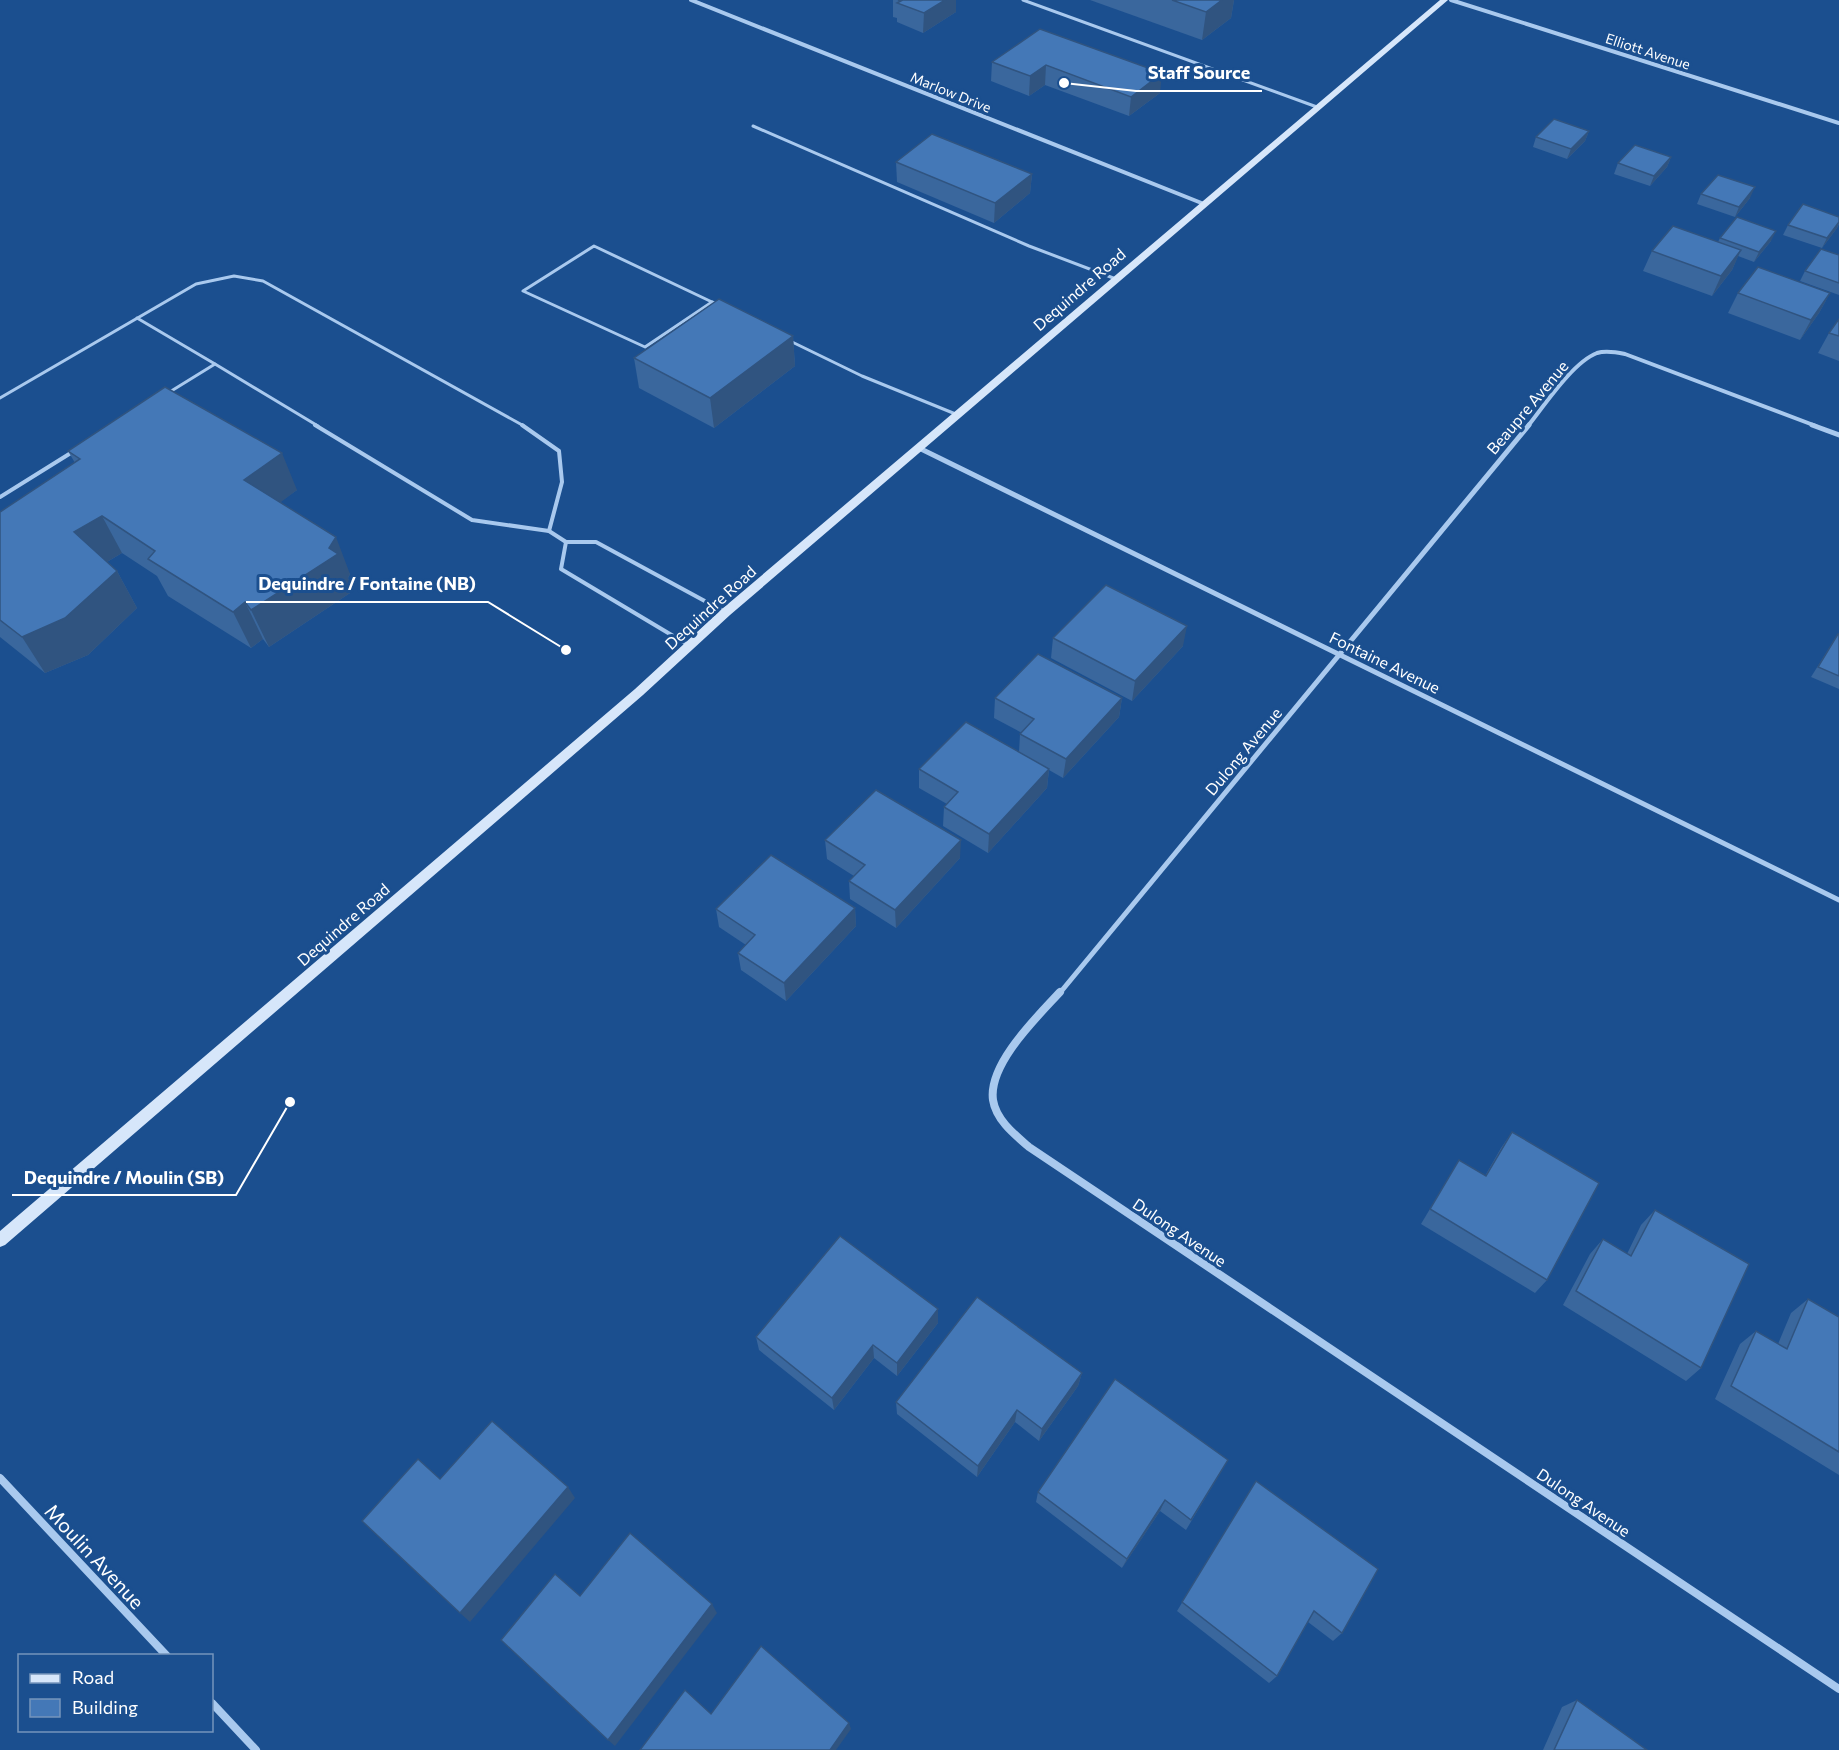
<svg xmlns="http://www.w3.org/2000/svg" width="1839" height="1750" viewBox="0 0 1839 1750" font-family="Commissioner,sans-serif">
<rect width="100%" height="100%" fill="#1b4f8f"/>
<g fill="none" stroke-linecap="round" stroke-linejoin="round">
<g stroke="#a9c9ee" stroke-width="3">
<polyline points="1023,0 1317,107"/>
<polyline points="753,126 1029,246 1116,279"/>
<polygon points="594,246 712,302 645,347 523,291"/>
<polyline points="712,302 719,305"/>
<polyline points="137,318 215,364"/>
<polyline points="788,340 862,376 958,415"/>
<polyline points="168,393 215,364 318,426"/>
<polyline points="0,398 196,284 234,276 263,281 524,426"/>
</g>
<g stroke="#a9c9ee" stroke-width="4">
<polyline points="315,425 472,520 549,531 566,542 596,542 725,612"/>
<polyline points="522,425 559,451 562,482 549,531"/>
<polyline points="0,497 74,451"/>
<polyline points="566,542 561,569 690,646"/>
</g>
<g stroke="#a9c9ee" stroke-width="4">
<polyline points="691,0 1204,204"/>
<polyline points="1451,0 1839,123"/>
<path d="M1528,426C1544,406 1573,362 1597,353C1606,350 1616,352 1625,354L1816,426"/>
</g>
<g stroke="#a9c9ee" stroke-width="5">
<polyline points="1812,425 1839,435"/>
<polyline points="919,448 1839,900"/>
<polyline points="1059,994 1529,425"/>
</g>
<g stroke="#a9c9ee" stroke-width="8">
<path d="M1060,992C1037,1017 988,1064 993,1100C996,1120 1015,1135 1029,1147L1839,1689"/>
<polyline points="0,1478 167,1656"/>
<polyline points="212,1703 256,1750"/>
</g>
<polygon fill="#d6e6fa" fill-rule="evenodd" points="1440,0 1448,0 730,615 643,695 5,1245 0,1247 0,1231 635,689 722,609"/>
</g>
<g fill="#3a679d">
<polygon points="893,0 956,0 956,12 923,33 897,22 897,18 893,17"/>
<polygon points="1090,0 1234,0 1231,18 1202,40"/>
<polygon points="1040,29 1160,93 1129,116 1045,85 1029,96 991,81 992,62"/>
<polygon points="1589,131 1585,141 1567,159 1533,147 1536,137"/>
<polygon points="1671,157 1667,167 1650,186 1614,174 1618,163"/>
<polygon points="896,162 1032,174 1030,193 994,223 897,182"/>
<polygon points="1701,194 1750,198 1735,217 1697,204"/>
<polygon points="1839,217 1839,224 1837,228 1822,248 1783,235 1788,225"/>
<polygon points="1720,238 1771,241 1754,262 1738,256 1732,270 1712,296 1643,271 1652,251 1718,242"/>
<polygon points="1839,255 1839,295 1800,281 1805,271"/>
<polygon points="1738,293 1830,293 1819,313 1800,340 1728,313"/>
<polygon points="1839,319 1839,361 1818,353 1829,333"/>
<polygon points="793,336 795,366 714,428 639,388 634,358"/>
<polygon points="68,451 297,490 280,502 350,574 348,578 353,591 269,647 263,639 251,648 168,596 157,576 122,553 107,562 117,571 137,608 88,655 45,673 0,637 0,512 75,463"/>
<polygon points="1838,634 1839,634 1839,689 1811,677"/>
<polygon points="1053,638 1183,646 1132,701 1051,658"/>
<polygon points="995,698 1122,698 1119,717 1063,778 1049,770 1047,788 988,853 943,826 944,807 947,804 919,788 919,769 1019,752 1020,734 1022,733 994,718"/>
<polygon points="825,840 960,858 896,928 850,899 849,881 854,876 827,859"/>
<polygon points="855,908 856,926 786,1001 741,970 738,953 746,945 719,927 716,909"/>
<polygon points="1512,1132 1547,1280 1535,1293 1421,1224 1459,1160 1485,1176 1501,1148"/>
<polygon points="1655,1210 1701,1368 1686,1381 1563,1305 1590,1254 1603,1239 1627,1254 1641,1225"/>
<polygon points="1808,1299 1839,1317 1839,1475 1715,1399 1740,1344 1756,1331 1778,1344 1791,1313"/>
<polygon points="938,1323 897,1376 874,1358 834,1410 759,1350 756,1337"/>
<polygon points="1082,1373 1078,1386 1039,1441 1015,1422 977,1477 897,1414 896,1402"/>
<polygon points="1228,1460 1186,1530 1160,1511 1122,1568 1036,1502 1038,1492"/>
<polygon points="1256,1481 1342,1633 1333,1641 1308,1622 1277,1676 1269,1683 1177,1611"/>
<polygon points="1577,1700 1647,1750 1543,1750 1562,1707"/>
</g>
<g fill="#305480">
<polygon points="945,0 956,0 956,12 923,33 924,13"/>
<polygon points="1222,0 1234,0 1231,18 1202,40 1206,12"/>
<polygon points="1046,65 1045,85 1029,96 1030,76"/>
<polygon points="1162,73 1160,93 1129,116 1131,97"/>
<polygon points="1589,131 1585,141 1567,159 1571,149"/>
<polygon points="1671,157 1667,167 1650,186 1654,176"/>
<polygon points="1032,174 1030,193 994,223 995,203"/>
<polygon points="1755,187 1750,198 1735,217 1739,207"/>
<polygon points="1839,222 1837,228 1822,248 1827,238"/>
<polygon points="1776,231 1771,241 1754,262 1759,252"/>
<polygon points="1741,250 1732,270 1712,296 1721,276"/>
<polygon points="1830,293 1819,313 1800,340 1811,320"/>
<polygon points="793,336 795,366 714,428 710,398"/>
<polygon points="282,453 297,490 261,517 244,480"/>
<polygon points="102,516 122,553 95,569 74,532"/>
<polygon points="336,537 350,574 348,578 353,591 269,647 251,610 329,548"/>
<polygon points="117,571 137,608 88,655 45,673 22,637"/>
<polygon points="245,602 263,639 251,648 233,612"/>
<polygon points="1187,626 1183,646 1132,701 1135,681"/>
<polygon points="1122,698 1119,717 1063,778 1066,759"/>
<polygon points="1049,769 1047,788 988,853 989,834"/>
<polygon points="961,840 960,858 896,928 895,910"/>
<polygon points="855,908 856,926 786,1001 784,983"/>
<polygon points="938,1309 938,1323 897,1376 897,1363"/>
<polygon points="873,1345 874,1358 834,1410 832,1398"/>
<polygon points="1082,1373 1078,1386 1039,1441 1042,1429"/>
<polygon points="1017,1410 1015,1422 977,1477 978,1466"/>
<polygon points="568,1487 575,1498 470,1622 460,1613"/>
<polygon points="1165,1500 1160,1511 1122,1568 1127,1559"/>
<polygon points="712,1604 717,1613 615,1746 608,1740"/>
<polygon points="849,1723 851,1729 836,1750 830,1750"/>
</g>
<g fill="#4478b7" stroke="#305480" stroke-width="1.5">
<polygon points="898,0 945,0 924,13 897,3 901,1"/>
<polygon points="1172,0 1222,0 1206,12"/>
<polygon points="1040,29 1162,73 1131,97 1046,65 1030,76 992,62"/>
<polygon points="1554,119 1589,131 1571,149 1536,137"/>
<polygon points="932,134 1032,174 995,203 896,162"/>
<polygon points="1635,145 1671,157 1654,176 1618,163"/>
<polygon points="1718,175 1755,187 1739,207 1701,194"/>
<polygon points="1803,204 1839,217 1839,222 1827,238 1788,225"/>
<polygon points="1737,217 1776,231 1759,252 1720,238"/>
<polygon points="1673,226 1741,250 1721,276 1652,251"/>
<polygon points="1821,249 1839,255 1839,283 1805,271"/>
<polygon points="1758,267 1830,293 1811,320 1738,293"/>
<polygon points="719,299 793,336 710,398 634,358"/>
<polygon points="1839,319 1839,336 1829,333"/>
<polygon points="165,387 282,453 244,480 336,537 329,548 338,554 251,610 245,602 233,612 148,559 155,551 102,516 74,532 117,571 65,618 22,637 0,620 0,512 80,459 68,451"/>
<polygon points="1106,585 1187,626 1135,681 1053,638"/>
<polygon points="1838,634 1839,634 1839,676 1818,667"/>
<polygon points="1038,654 1122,698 1066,759 1020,734 1034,719 995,698"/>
<polygon points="966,722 1049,769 989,834 944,807 958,792 919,769"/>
<polygon points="876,790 961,840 895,910 849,881 865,865 825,840"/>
<polygon points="771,855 855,908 784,983 738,953 755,935 716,909"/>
<polygon points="1512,1132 1599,1183 1547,1280 1430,1209 1459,1160 1486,1176"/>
<polygon points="1655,1210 1749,1264 1701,1368 1576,1291 1603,1239 1631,1256"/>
<polygon points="840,1236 938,1309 897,1363 873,1345 832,1398 756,1337"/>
<polygon points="977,1297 1082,1373 1042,1429 1017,1410 978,1466 896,1402"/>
<polygon points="1808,1299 1839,1317 1839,1452 1731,1386 1756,1331 1787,1349"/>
<polygon points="1115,1379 1228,1460 1191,1520 1165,1500 1127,1559 1038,1492"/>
<polygon points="492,1421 568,1487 460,1613 362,1521 418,1459 440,1479"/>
<polygon points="1256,1481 1378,1569 1342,1633 1314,1611 1277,1676 1182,1602"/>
<polygon points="630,1533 712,1604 608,1740 501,1640 555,1574 580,1596"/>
<polygon points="761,1646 849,1723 830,1750 640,1750 685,1690 711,1714"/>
<polygon points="1577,1700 1647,1750 1554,1750"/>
</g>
<g text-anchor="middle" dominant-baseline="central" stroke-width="6" stroke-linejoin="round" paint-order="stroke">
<g font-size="14" fill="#fff" stroke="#1b4f8f">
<text transform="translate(1648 51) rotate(18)">Elliott Avenue</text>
<text transform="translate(951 92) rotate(22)">Marlow Drive</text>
</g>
<g font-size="16" fill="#fff" stroke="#1b4f8f">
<text transform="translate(1079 289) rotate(-41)">Dequindre Road</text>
<text transform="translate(1527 407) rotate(-50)">Beaupre Avenue</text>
<text transform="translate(710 607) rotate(-42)">Dequindre Road</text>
<text transform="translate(1385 662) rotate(26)">Fontaine Avenue</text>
<text transform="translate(1243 751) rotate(-50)">Dulong Avenue</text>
<text transform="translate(343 924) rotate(-41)">Dequindre Road</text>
<text transform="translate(1180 1232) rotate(34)">Dulong Avenue</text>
<text transform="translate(1584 1502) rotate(34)">Dulong Avenue</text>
</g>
<g font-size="20" fill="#fff" stroke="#1b4f8f">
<text transform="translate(95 1556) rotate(47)">Moulin Avenue</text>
</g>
</g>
<path fill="none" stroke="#fff" stroke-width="2" d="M1064 83L1136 91H1262M566 650L488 602H246M290 1102L236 1195H12"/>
<g fill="#fff" stroke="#1b4f8f" stroke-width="2">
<circle cx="1064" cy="83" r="6"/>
<circle cx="566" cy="650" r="6"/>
<circle cx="290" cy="1102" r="6"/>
</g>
<g font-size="18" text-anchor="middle" font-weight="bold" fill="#fff" stroke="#1b4f8f" stroke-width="6" stroke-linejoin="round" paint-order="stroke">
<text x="1199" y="79">Staff Source</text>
<text x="367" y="590">Dequindre / Fontaine (NB)</text>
<text x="124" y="1184">Dequindre / Moulin (SB)</text>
</g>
<rect x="18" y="1654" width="195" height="78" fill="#1b4f8f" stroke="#7695bc" stroke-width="1.5"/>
<rect x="30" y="1674" width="30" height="9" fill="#d6e6fa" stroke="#7695bc" stroke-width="1.5"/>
<text x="72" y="1684" font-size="18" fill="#ffffff">Road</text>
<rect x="30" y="1699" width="30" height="18" fill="#4478b7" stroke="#7695bc" stroke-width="1.5"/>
<text x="72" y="1714" font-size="18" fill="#ffffff">Building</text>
</svg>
